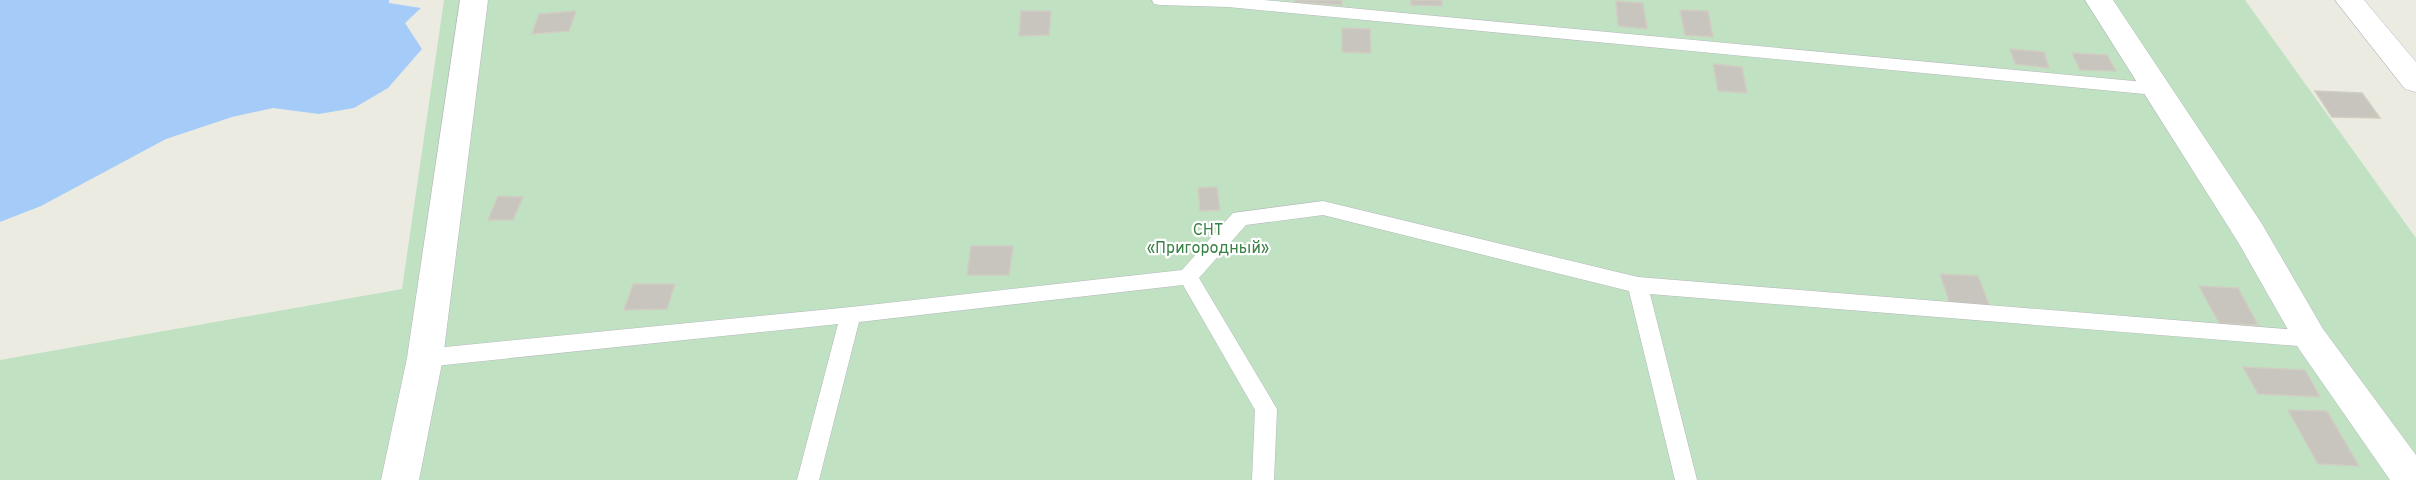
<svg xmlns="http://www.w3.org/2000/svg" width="2416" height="480" viewBox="0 0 2416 480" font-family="Overpass,sans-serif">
<rect width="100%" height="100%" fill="#ecebe2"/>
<polygon fill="#c0e2c3" points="444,0 2245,0 2416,238 2416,480 0,480 0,360 402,289"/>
<polygon fill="#a5ccf9" points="0,0 389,0 389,3 421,8 405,23 422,49 388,88 354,108 319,114 273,108 232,117 166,139 41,206 0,222"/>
<g fill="#c8c5bf" stroke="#d0cdc1" stroke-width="1.5">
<polygon points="1295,0 1342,0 1342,5 1295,2"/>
<polygon points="1411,0 1442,0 1442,6 1411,5"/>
<polygon points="1616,1 1643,3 1647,29 1618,26"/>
<polygon points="1680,10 1708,11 1713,37 1685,35"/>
<polygon points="576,11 569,31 532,34 539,14"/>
<polygon points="1021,11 1051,11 1049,35 1019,36"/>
<polygon points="1342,28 1370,29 1371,53 1342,52"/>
<polygon points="2010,49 2044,52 2049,68 2015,64"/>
<polygon points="2072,53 2107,55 2116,71 2080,70"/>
<polygon points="1713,64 1742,67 1747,93 1718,91"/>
<polygon points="2315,91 2362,93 2380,118 2332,117"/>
<polygon points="1217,187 1220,210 1200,211 1198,188"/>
<polygon points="498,196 523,197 513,220 488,220"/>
<polygon points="971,246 1013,246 1009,275 967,275"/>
<polygon points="1940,274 1978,276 1990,307 1950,304"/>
<polygon points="633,284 675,284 667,309 624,310"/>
<polygon points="2199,286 2238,288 2258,325 2219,323"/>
<polygon points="2243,367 2305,370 2320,397 2258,394"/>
<polygon points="2288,410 2327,411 2359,466 2318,464"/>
</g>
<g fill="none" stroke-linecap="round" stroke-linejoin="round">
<defs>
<g id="service">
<polygon points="1152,0 1264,0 2155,83 2161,85 2164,89 2161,93 2155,95 1228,7 1160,5 1154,4"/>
<polygon points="1323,201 1638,277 2311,331 2318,333 2321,339 2318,345 2311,347 1650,294 1697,480 1675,480 1629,291 1323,215 1246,225 1199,278 1277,409 1274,480 1252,480 1255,410 1183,285 859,322 819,480 797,480 838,324 425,367 418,364 415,358 418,352 425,349 851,307 1182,270 1233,213"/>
</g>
<g id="minor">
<polygon points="460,0 488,0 443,358 419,480 381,480 407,358"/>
<polygon points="2085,0 2113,0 2262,224 2323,329 2416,455 2416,480 2390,480 2299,349 2238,242"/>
<polygon points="2335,0 2364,0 2416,62 2416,92 2405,89"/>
</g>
</defs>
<use href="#service" stroke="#b5b7bc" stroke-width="1"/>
<use href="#minor" stroke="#b5b7bc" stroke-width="1"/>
<use href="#service" fill="#fff" fill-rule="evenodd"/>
<use href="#minor" fill="#fff" fill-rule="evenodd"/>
</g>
<g text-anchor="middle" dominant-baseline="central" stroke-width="4.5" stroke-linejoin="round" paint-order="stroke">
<g font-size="16" fill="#3a8145" stroke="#fff">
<text x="1208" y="231">СНТ<tspan x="1208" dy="18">«Пригородный»</tspan></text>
</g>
</g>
</svg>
